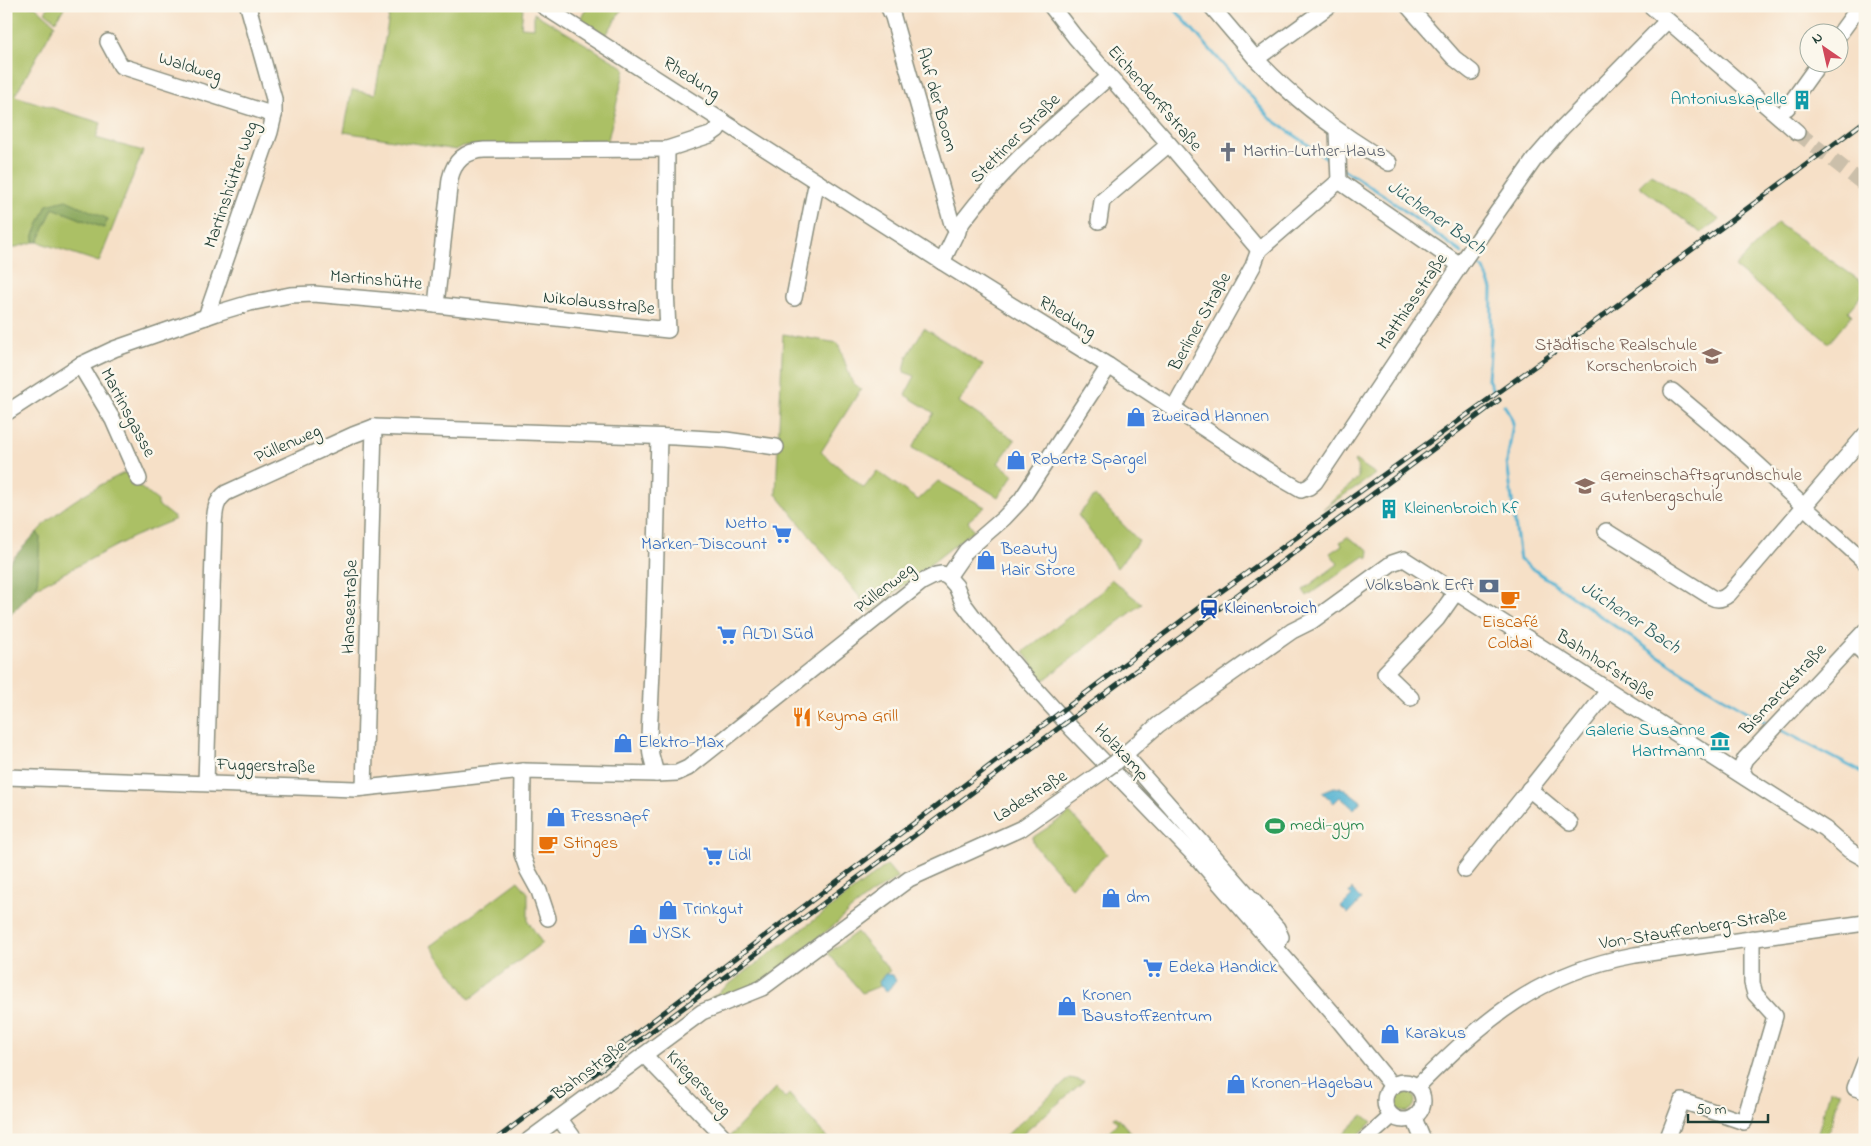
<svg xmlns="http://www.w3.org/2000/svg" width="1871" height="1146" viewBox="0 0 1871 1146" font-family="'Indie Flower',sans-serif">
<rect width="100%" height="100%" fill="#fbf7ec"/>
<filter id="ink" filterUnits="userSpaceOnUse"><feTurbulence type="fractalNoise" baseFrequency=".02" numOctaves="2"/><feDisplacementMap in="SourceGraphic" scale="10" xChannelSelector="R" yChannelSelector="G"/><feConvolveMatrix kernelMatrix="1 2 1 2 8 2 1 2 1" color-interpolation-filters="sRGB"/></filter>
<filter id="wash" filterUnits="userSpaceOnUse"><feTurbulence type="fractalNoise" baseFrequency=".0096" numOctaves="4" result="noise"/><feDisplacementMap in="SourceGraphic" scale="20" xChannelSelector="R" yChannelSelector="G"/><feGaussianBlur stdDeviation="1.12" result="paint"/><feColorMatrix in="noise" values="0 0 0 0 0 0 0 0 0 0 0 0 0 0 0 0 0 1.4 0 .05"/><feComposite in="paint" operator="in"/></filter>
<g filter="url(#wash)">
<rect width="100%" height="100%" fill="#f6e0c7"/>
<g fill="#abc065" stroke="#657e4c">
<polygon points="6,6 35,6 55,24 15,96 101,123 96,138 143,151 99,262 38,242 53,208 103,228 108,219 47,205 34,235 34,242 9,249 6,254"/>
<polygon points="49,6 65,6 56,21 45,12"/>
<polygon points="391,6 518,6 523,8 521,27 534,28 534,13 625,68 607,144 463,146 456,150 344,132 352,90 375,94"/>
<polygon points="588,6 624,6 606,35 580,19"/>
<polygon points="1651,174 1720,220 1701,233 1639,186"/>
<polygon points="1777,223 1865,284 1865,291 1848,311 1852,315 1829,343 1735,267"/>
<polygon points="924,328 983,365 959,402 1015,440 998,463 1014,475 998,497 954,470 912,448 934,413 905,395 915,376 904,372 907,357"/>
<polygon points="783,334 838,343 852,382 861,389 821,452 864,488 877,471 918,500 938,481 985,507 968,521 974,530 871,611 776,494"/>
<polygon points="1355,460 1376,474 1323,509 1358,478 1358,468 1354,461"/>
<path d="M130,470L136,484L158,501V505L176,519L133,537L37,587L40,537L37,532C61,505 97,486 130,470Z"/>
<polygon points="1095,496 1139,541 1117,568 1078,515"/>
<polygon points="1347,537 1369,550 1368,559 1365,556 1307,596 1303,590 1338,564 1330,553 1342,545 1340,542"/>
<polygon points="1111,579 1142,604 1044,680 1023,652 1102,591"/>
<polygon points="1070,813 1107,854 1071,887 1035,846 1032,838"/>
<polygon points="887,865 898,878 871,894 849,911 837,923 763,981 699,1007"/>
<polygon points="518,881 528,893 528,921 542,943 470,999 431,946"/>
<polygon points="857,932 890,971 885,974 879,982 880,986 862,993 828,953"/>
<polygon points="1070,1078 1084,1081 1016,1140 1001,1140"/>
<polygon points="776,1088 785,1098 789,1094 829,1140 734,1140 730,1136"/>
<circle cx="1404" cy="1101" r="11"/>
<polygon points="1830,1090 1840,1092 1826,1140 1816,1140"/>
<polygon points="1363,1115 1372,1122 1353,1140 1337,1140"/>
<polygon points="1115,1116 1118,1118 1137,1140 1099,1140 1118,1123 1113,1117"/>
</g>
<g fill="#88a65a" stroke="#547247">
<polygon points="66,200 108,219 104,228 53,208 38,242 34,242 34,235 47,205"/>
<polygon points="37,532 40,537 37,587 6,619 6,566"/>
</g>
<g fill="#52b2d1" stroke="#387882">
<polygon points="1334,787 1345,789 1361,801 1354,809 1340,797 1334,803 1322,792"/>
<polygon points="1352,889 1361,900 1348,914 1341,907 1352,896 1349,893"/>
<polygon points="885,974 893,975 896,981 887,991 880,986 879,982"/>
</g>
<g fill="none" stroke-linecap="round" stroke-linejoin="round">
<g stroke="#52b2d1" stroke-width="3">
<polyline points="1172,6 1270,118 1334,163"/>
<polyline points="1343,169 1382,194 1462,253"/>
<polyline points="1469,259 1484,269 1492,289 1491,340 1488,379 1493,390"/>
<path d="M1504,405L1511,416L1513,424L1507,462L1520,560C1603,617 1683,677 1771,725"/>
<polyline points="1779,729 1865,774"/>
</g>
</g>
</g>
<g filter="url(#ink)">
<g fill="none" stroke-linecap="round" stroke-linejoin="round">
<polyline stroke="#cbbfaa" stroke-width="15" stroke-dasharray="15 8" stroke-linecap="butt" points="1797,132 1865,185"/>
<defs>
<g id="minor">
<polyline points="543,6 942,262 1109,366 1275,475 1301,490 1309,487 1315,482 1463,261 1534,160 1561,129 1667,21"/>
<polyline points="888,6 893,17 952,224 958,232"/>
<polyline points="1051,6 1075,37 1169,144 1259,250"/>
<polyline points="1211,6 1256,59 1329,6"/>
<polyline points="1408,6 1454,58 1472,72"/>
<polyline points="1651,6 1797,132"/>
<polyline points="1838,36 1860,6"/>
<polyline points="108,42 121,66 274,115"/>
<path d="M1256,59C1295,101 1340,134 1389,163"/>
<polyline points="1787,108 1820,62"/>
<polyline points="1337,131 1339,181"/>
<polyline points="1339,181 1460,265"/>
<polyline points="1099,221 1102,201 1169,144"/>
<polyline points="1259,250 1339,181"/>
<path d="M942,262C949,249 955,233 963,221C1004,166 1058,122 1109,77"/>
<polyline points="794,298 815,190 819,183"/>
<path d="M436,305L450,179C454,161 465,151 484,150L667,149L710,135L717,130L723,121"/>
<polyline points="206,317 270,132 274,115 274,99 248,6"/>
<polyline points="80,365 113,420 139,479"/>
<polyline points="1672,391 1742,450 1865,562"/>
<polyline points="1173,410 1253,266 1259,250"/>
<polyline points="6,413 80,365 114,349 220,312 250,303 290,295 314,294 436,305 668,330 666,289 667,149"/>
<path d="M1606,531L1711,597C1718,601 1723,599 1729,594L1865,435"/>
<polyline points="948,577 966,551 1004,518 1021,500 1109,366"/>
<polyline points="1853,643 1865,654"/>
<polyline points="1411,698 1385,673 1437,619 1456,592"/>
<polyline points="1125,755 1277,928 1281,937 1276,948"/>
<polyline points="1116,762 1158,725 1292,631 1312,621 1392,563 1404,559 1825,829 1849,850 1865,859"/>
<polyline points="523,771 522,854 528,871 539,891 548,918"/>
<polyline points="656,774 651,755 649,737 654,626 659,437"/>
<polyline points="6,777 355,789 523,771 656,774 677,773 688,768 922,582 936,575 942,574 948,577 956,586 963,603 972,615 1024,676 1072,729 1200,861 1337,1018 1393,1087"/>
<polyline points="1746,778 1741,768 1745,759 1865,631"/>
<path d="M206,783L214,524C215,512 215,501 226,493L353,435L374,427L675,437L726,440L776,447"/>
<polyline points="364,788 374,427"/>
<polyline points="1529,789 1570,823"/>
<polyline points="1465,870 1608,691"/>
<polyline points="644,1055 727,1140"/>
<polyline points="1865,1062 1855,1088 1865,1091"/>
<circle cx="1404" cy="1101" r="19"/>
<path d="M1417,1087C1485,1019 1537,973 1635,955L1865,923"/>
<polyline points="559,1118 575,1140"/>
<polyline points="1414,1118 1423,1140"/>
<polyline points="529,1140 702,1012 762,988 909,879 1022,828 1102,772"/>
<polyline points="1365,1140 1392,1116"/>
<polyline points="1667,1140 1682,1101 1744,1122 1775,1016 1755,994 1752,983 1752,938"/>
</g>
</defs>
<use href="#minor" stroke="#8a8e7e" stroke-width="18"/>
<use href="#minor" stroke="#fff" stroke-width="15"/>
<defs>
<g id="rail">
<polyline points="585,1081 1499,400"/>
<polyline points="495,1140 1205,603 1542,361 1865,121"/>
</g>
</defs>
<use href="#rail" stroke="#1f3d34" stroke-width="5"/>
<use href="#rail" stroke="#fbf7ec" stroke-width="3" stroke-dasharray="9" stroke-linecap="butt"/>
<defs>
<polyline id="minor-bridge" points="1102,772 1116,762"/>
</defs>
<use href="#minor-bridge" stroke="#8a8e7e" stroke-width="18" stroke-linecap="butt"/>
<use href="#minor-bridge" stroke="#fff" stroke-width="15"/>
</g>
</g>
<defs>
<symbol id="building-bare" viewBox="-9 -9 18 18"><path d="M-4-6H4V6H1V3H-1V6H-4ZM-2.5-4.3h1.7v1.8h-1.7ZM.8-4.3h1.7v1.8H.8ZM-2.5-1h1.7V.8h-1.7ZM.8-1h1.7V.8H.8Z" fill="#0f9aa8" stroke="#fbf7ec" stroke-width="2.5" paint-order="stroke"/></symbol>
<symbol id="church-bare" viewBox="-9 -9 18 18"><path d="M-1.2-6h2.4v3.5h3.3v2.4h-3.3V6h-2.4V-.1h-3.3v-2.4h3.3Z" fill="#6b7280" stroke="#fbf7ec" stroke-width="2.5" paint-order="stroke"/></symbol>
<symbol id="school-bare" viewBox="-9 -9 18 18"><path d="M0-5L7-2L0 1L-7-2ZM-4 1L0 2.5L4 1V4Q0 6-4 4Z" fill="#8d6e63" stroke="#fbf7ec" stroke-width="2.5" paint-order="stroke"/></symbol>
<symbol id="shop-bare" viewBox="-9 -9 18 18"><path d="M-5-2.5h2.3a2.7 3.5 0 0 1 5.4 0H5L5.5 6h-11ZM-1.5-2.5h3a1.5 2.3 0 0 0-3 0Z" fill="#3f7fe0" stroke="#fbf7ec" stroke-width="2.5" paint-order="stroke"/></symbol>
<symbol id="supermarket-bare" viewBox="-9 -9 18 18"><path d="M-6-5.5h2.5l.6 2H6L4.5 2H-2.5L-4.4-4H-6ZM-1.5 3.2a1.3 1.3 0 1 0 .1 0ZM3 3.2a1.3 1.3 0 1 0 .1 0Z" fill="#3f7fe0" stroke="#fbf7ec" stroke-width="2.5" paint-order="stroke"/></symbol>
<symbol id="bank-bare" viewBox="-9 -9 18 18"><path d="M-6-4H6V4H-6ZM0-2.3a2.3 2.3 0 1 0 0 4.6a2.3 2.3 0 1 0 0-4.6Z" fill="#5c6f8a" stroke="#fbf7ec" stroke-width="2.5" paint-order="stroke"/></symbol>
<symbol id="cafe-bare" viewBox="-9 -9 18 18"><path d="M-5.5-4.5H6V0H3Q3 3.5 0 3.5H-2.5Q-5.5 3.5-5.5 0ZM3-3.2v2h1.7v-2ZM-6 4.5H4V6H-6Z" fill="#e8710a" stroke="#fbf7ec" stroke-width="2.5" paint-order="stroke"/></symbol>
<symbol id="station-bare" viewBox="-9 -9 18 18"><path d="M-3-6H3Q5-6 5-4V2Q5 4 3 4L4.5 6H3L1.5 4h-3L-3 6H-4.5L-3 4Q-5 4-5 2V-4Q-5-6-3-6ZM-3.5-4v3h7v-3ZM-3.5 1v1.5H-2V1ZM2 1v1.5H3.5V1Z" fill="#1a4fb4" stroke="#fbf7ec" stroke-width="2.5" paint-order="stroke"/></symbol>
<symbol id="restaurant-bare" viewBox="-9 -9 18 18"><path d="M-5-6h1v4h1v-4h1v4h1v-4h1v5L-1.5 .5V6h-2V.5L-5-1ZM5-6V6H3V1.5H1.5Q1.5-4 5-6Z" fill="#e8710a" stroke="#fbf7ec" stroke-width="2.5" paint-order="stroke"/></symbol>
<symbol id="museum-bare" viewBox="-9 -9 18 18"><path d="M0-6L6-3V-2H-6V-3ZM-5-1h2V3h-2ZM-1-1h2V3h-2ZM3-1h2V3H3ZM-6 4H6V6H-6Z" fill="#0f9aa8" stroke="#fbf7ec" stroke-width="2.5" paint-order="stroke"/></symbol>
<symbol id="stadium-bare" viewBox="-9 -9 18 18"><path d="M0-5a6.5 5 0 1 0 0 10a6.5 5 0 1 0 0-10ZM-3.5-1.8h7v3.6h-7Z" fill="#2e9e5b" stroke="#fbf7ec" stroke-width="2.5" paint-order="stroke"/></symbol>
</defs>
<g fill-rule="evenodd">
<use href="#building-bare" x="1788" y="86" width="28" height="28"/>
<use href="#church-bare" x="1214" y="138" width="28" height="28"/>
<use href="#school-bare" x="1698" y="342" width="28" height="28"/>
<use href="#shop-bare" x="1122" y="403" width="28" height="28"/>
<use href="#shop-bare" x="1002" y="446" width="28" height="28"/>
<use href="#school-bare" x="1571" y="472" width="28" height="28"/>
<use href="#building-bare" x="1375" y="495" width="28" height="28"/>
<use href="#supermarket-bare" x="768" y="520" width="28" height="28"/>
<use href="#shop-bare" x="972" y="546" width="28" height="28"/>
<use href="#bank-bare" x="1475" y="572" width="28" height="28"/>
<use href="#cafe-bare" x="1496" y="585" width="28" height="28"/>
<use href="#station-bare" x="1195" y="595" width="28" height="28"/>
<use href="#supermarket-bare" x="713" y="621" width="28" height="28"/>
<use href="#restaurant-bare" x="788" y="703" width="28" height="28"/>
<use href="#museum-bare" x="1706" y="727" width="28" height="28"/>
<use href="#shop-bare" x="609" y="729" width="28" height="28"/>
<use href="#shop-bare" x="542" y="803" width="28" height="28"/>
<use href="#stadium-bare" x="1261" y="812" width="28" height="28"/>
<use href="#cafe-bare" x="534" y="830" width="28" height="28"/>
<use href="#supermarket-bare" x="699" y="842" width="28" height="28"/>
<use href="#shop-bare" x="1097" y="884" width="28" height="28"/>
<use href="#shop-bare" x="654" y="896" width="28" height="28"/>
<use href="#shop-bare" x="624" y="920" width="28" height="28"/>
<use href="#supermarket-bare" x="1139" y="954" width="28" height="28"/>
<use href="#shop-bare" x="1053" y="992" width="28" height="28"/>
<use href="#shop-bare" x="1376" y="1020" width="28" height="28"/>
<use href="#shop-bare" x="1222" y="1070" width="28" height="28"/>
</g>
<g text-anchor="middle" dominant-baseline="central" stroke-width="5" stroke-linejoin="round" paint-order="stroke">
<g font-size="18" fill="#1f3d34" stroke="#fbf7ec">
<text transform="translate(190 68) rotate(17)">Waldweg</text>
<text transform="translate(691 79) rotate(33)">Rhedung</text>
<text transform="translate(1154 99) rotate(49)">Eichendorffstraße</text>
<text transform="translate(936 100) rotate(74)">Auf der Boom</text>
<text transform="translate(1016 139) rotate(-45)">Stettiner Straße</text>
<text transform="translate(232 185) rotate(-71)">Martinshütter Weg</text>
<text transform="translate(376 281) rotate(5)">Martinshütte</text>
<text transform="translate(1413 302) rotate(-56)">Matthiasstraße</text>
<text transform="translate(599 304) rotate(6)">Nikolausstraße</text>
<text transform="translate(1067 318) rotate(32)">Rhedung</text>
<text transform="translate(1201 322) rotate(-61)">Berliner Straße</text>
<text transform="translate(127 413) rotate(62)">Martinsgasse</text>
<text transform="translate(288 445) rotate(-24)">Püllenweg</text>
<text transform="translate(885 589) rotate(-38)">Püllenweg</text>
<text transform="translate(351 607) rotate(-88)">Hansestraße</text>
<text transform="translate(1605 666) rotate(33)">Bahnhofstraße</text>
<text transform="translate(1784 690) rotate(-47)">Bismarckstraße</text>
<text transform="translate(1121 753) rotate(46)">Holzkamp</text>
<text transform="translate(266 767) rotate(2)">Fuggerstraße</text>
<text transform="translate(1031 797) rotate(-32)">Ladestraße</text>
<text transform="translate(1693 930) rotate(-9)">Von-Stauffenberg-Straße</text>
<text transform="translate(590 1071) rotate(-37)">Bahnstraße</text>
<text transform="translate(698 1084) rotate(46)">Kriegersweg</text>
</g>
<g font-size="18" fill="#0d838f" stroke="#fbf7ec" text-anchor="end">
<text x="1787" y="100">Antoniuskapelle</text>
<text x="1404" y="509" text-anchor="start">Kleinenbroich Kf</text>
<text x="1705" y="731">Galerie Susanne<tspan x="1705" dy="21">Hartmann</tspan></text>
</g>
<g font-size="18" fill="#5b616d" stroke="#fbf7ec" text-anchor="start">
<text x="1243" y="152">Martin-Luther-Haus</text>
</g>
<g font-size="18" fill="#785e54" stroke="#fbf7ec" text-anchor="end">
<text x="1697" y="346">Städtische Realschule<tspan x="1697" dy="21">Korschenbroich</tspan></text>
<text x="1600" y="476" text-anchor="start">Gemeinschaftsgrundschule<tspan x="1600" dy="21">Gutenbergschule</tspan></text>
</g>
<g font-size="18" fill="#366cbe" stroke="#fbf7ec" text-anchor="start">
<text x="1151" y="417">Zweirad Hannen</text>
<text x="1031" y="460">Robertz Spargel</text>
<text x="767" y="524" text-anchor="end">Netto<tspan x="767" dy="21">Marken-Discount</tspan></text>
<text x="1001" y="550">Beauty<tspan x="1001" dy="21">Hair Store</tspan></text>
<text x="742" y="635">ALDI Süd</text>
<text x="638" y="743">Elektro-Max</text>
<text x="571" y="817">Fressnapf</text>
<text x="728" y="856">Lidl</text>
<text x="1126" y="898">dm</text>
<text x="683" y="910">Trinkgut</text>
<text x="653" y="934">JYSK</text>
<text x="1168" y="968">Edeka Handick</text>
<text x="1082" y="996">Kronen<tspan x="1082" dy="21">Baustoffzentrum</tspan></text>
<text x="1405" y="1034">Karakus</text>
<text x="1251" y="1084">Kronen-Hagebau</text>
</g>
<g font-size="18" fill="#4e5e75" stroke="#fbf7ec" text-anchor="end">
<text x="1474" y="586">Volksbank Erft</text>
</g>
<g font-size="18" fill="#164399" stroke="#fbf7ec" text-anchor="start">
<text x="1224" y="609">Kleinenbroich</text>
</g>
<g font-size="18" fill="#c56008" stroke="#fbf7ec" text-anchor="start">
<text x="1510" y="623" text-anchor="middle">Eiscafé<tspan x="1510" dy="21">Coldai</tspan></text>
<text x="817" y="717">Keyma Grill</text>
<text x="563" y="844">Stinges</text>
</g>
<g font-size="18" fill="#27864d" stroke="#fbf7ec" text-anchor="start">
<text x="1290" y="826">medi-gym</text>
</g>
<g font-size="19" font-style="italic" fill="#2e6063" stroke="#fbf7ec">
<text transform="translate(1436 218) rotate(35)">Jüchener Bach</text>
<text transform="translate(1630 618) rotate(34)">Jüchener Bach</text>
</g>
</g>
<rect width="1871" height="1146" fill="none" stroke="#fbf7ec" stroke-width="25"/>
<g transform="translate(1824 48) rotate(326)"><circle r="24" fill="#fbf7ec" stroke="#a3ada2"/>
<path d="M0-4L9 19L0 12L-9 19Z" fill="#d1495b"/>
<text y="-8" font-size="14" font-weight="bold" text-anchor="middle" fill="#1f3d34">N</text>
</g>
<path d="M1688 1114v8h80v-8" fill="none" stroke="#1f3d34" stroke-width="2.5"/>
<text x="1696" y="1114" font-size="15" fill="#1f3d34" stroke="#fbf7ec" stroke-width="4" paint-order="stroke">50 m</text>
</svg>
